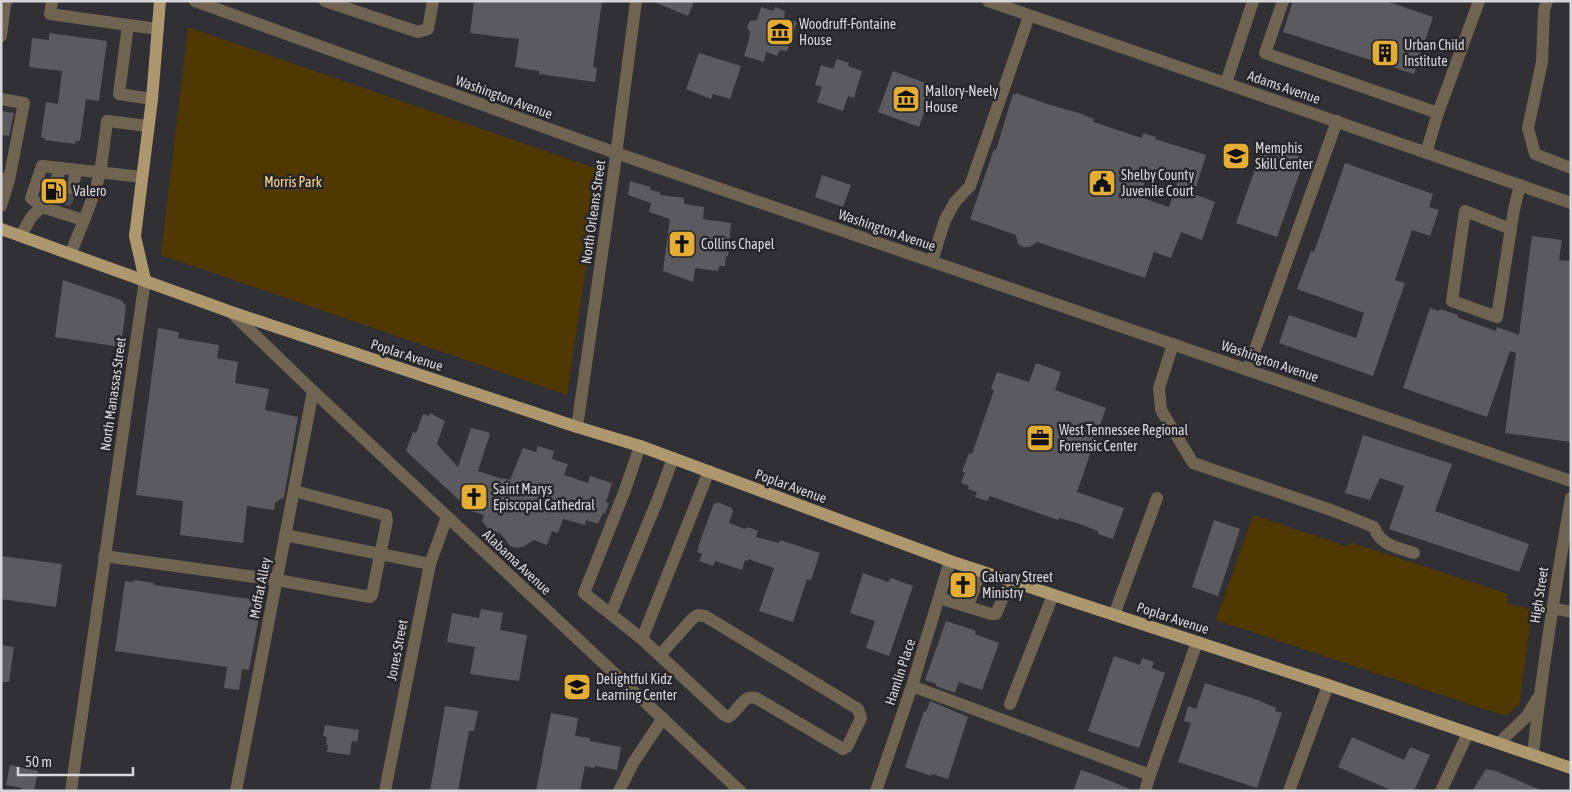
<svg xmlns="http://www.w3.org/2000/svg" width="1572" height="792" viewBox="0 0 1572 792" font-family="'Asap Condensed',sans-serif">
<rect width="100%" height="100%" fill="#313035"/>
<g fill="#4f3802">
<polygon points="188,27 600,170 567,395 161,255"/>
<polygon points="1253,515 1346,546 1353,543 1508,594 1506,603 1532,610 1519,707 1515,706 1509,715 1502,715 1216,620"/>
</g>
<g fill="#5b5a5f" fill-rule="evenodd">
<polygon points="474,1 602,1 593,67 597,68 595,82 539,74 539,71 515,67 519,39 470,33"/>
<polygon points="652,1 694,1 688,16"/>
<polygon points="1293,1 1386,1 1433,17 1414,74 1283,32"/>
<polygon points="761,7 773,11 775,7 785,11 784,19 797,22 787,51 780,50 777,56 766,52 764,62 744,56 749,39 750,32 747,27 750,21 757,20"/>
<polygon points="49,33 107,41 99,101 86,99 80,141 76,141 75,144 45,140 45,138 42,138 41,136 46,102 58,104 62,71 29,67 32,38 49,40"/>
<polygon points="699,53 741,66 730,99 713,94 711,99 686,89"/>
<polygon points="837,59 849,63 848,66 862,71 854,98 848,96 843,111 817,102 822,87 815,85 821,65 833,69"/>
<polygon points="893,71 934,86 919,127 878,112"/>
<path d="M1016,93L1047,104L1079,113L1094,119L1093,122L1142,138L1143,133L1156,137L1155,139L1206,155L1194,194L1215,202L1202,240L1181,232L1171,258L1154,252L1145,278L1037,242L1029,247H1023L1018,244L1016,235L970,219L994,149L996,150L1013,94L1015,95ZM1156,172L1178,180L1169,207L1140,197L1147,175L1154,177Z"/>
<polygon points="1,111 14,113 9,136 1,135"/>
<polygon points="1264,144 1305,158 1277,237 1236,223"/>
<polygon points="1345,163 1433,194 1429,207 1439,210 1430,236 1412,230 1395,280 1405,283 1373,376 1279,343 1289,315 1356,338 1364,313 1297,289 1311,251 1314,252"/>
<polygon points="822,175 851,185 843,207 815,197"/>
<polygon points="46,179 48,186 52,190 56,190 63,185 64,185 66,193 71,196 68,205 55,201 55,195 52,191 45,191 41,194"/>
<polygon points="630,181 650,187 650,190 660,192 660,195 684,198 684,204 704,207 703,219 731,223 728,256 726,256 725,266 719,266 718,271 695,268 693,282 663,271 670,219 649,212 651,203 628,195"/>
<polygon points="1532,236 1562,240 1559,260 1571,261 1571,442 1505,433 1516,353 1510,351 1487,417 1403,388 1430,308 1439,311 1440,309 1458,315 1457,317 1462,319 1496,331 1497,327 1519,335"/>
<polygon points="63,280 121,300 126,306 121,347 55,337"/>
<polygon points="158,328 179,332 178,338 219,345 217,358 238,362 235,383 269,389 265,410 298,417 284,497 275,503 274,510 247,506 243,543 180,535 183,501 136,495"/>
<polygon points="1036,363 1061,372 1055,390 1106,408 1077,492 1124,508 1113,539 1098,534 1098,531 1077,523 1059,518 1058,520 990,496 987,501 975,497 977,492 968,489 969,486 961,483 965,472 962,472 969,453 972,454 994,390 991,389 997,372 1029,382"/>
<polygon points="430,413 445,421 437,444 458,467 471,428 488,432 490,434 478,471 502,479 503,478 510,480 523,448 536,452 538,446 554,451 552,459 568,464 564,475 588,483 590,476 612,483 606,502 609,503 605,514 603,513 598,524 586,520 585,525 563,519 558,533 552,531 547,545 534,540 523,547 516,548 510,546 500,533 492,534 482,521 484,515 471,511 406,451 413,432 416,433 423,414 429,416"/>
<polygon points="1363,435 1452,464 1435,511 1529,544 1519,572 1389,529 1404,486 1380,478 1370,500 1345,493"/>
<polygon points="717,502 732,508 732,510 733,511 729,523 745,529 748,527 758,531 756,537 779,543 780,540 820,553 811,580 807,579 793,622 759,611 774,568 748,559 747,561 745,560 742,570 715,561 713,566 699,561 702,554 697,552 699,547 698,547 714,503 716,504"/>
<polygon points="1214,520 1240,529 1218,596 1192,587"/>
<polygon points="1,556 62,564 56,607 1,599"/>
<polygon points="863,573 888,582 891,578 913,586 889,656 866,648 875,621 850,613"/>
<polygon points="134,580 154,583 154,585 262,601 249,670 242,669 239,690 224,688 227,667 115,651 125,581 134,582"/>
<polygon points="481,609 503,613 500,630 527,635 519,681 470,674 475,647 447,642 452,613 479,618"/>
<polygon points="946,621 974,630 976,632 975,634 999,643 982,690 959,682 955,693 936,686 936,684 925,680"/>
<polygon points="1,645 14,647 9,682 1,682"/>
<polygon points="1114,656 1140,665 1142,658 1154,662 1152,668 1165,673 1139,748 1088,731"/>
<polygon points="1205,683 1258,700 1276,708 1275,711 1282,713 1257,788 1178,762 1191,723 1184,721 1188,706 1196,709"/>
<polygon points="930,701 968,717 948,779 932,774 931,776 905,767 924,711 926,712"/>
<polygon points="445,706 478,711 474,731 469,731 458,791 430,791"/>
<polygon points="551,713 578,718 575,736 590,738 590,741 621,747 617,770 595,766 594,768 585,766 580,791 536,791"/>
<polygon points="325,725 359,730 357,742 352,741 350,755 327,752 328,745 326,745 327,737 323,736"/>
<polygon points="1352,737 1404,760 1410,747 1430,755 1414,791 1393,791 1338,767"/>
<polygon points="10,765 38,771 34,791 21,791 22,788 6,785"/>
<polygon points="1486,769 1496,771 1543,791 1472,791"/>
<polygon points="1081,770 1093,774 1135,791 1073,791"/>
</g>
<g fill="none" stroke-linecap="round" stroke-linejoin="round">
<polyline stroke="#4a494e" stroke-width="12" stroke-dasharray="12 6" stroke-linecap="butt" points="65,204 72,188"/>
<g stroke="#6f6451" stroke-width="12">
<polyline points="52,1 50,14 128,25"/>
<polyline points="195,1 616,153 1571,481"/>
<polyline points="325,1 418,32 428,29 433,1"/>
<polyline points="988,1 1571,203"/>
<polyline points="1283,1 1265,53 1438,113 1479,1"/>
<polyline points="1547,1 1544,10 1542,62 1528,128 1535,154 1571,168"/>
<polyline points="1,36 5,3 7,1"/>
<polyline points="1226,83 1253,1"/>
<polyline points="1,99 24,103 9,180 1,178"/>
<polyline points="152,99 119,94 128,25 158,29"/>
<polyline points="1426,153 1438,113"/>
<polyline points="55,182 61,168"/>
<polyline points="72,188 77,170"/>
<polyline points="48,198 42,207 83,220"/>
<polyline points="1,206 9,180"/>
<polyline points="1511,229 1465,211 1452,301 1497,317 1514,209 1520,185"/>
<polyline points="21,235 32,216 42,207 31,198 42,166 142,177"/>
<path d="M71,253C81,226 94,200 100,172C103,155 105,137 107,121L148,126"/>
<polyline points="932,261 945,220 955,202 970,186 1029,16"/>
<polyline points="231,312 313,391 740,791"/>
<path d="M1173,344L1159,388L1161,410L1193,463L1331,510L1374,527C1380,545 1396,547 1414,553"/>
<polyline points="1248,369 1337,121"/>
<polyline points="577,427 614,171 636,1"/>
<path d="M640,446L625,490L584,593L642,639L724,715L728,717C739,712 742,694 756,698L843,749L847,747L861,718L858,709L705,616L698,615L693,618L660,655"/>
<polyline points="285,535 430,564"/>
<polyline points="104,556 277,580 370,597 372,595 387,521 386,515 294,491"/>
<polyline points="939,598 991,614 996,614 1010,581"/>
<polyline points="968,606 981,571"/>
<polyline points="1552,608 1571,612"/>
<polyline points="611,613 658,499 673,458"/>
<polyline points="1114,615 1157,498"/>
<polyline points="642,639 709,471"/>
<polyline points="912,686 1150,775 1197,642"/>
<polyline points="1010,704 1053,595"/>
<polyline points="1499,743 1527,716 1537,699"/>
<path d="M1533,754C1542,668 1556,583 1571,498"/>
<polyline points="71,791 145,280"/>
<polyline points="236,791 313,391"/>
<polyline points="385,791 430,564 447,517"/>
<polyline points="619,791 633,763 663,718"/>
<polyline points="876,791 912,686 950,561"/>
<polyline points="1145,791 1150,775"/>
<polyline points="1289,791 1328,685"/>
<polyline points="1441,791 1468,733"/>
</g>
<g stroke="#ad976e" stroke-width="12">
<polyline points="1,229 231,312 577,427 640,446 950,561 1328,685 1571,768"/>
<polyline points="145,280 135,236 152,99 160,1"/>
</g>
</g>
<defs>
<symbol id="museum-square" viewBox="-11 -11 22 22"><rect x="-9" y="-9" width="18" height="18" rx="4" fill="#e4ae35" stroke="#27262b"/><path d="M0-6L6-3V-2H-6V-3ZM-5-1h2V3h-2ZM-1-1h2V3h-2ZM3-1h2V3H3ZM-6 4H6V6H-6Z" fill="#111"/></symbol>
<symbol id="building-square" viewBox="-11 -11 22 22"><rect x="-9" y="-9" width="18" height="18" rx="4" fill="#e4ae35" stroke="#27262b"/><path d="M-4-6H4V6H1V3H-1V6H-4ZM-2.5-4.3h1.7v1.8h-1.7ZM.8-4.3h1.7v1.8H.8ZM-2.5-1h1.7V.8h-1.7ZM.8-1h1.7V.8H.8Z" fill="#111"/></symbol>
<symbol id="school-square" viewBox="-11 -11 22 22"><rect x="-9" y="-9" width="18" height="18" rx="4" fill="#e4ae35" stroke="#27262b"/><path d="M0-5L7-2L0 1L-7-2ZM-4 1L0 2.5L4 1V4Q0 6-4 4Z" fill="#111"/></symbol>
<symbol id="civic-square" viewBox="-11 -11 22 22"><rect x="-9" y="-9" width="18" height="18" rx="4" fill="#e4ae35" stroke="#27262b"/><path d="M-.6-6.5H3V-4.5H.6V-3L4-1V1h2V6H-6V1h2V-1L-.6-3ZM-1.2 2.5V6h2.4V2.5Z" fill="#111"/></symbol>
<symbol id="fuel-square" viewBox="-11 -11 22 22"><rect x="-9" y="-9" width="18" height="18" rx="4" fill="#e4ae35" stroke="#27262b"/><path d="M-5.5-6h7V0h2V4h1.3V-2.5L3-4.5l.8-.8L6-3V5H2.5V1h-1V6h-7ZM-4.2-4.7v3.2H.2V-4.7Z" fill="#111"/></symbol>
<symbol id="church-square" viewBox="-11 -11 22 22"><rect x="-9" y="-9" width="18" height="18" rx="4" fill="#e4ae35" stroke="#27262b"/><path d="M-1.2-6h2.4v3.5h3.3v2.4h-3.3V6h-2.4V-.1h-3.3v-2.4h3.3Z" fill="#111"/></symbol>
<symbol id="office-square" viewBox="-11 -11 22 22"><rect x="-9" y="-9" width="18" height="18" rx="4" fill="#e4ae35" stroke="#27262b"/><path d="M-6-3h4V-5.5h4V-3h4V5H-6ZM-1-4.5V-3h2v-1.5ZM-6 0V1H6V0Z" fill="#111"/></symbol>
</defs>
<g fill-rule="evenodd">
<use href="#museum-square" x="764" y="16" width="32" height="32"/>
<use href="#building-square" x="1369" y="37" width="32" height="32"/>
<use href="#museum-square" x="890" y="83" width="32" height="32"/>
<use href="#school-square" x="1220" y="140" width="32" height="32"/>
<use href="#civic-square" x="1086" y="167" width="32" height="32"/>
<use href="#fuel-square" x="38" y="175" width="32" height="32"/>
<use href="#church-square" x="666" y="228" width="32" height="32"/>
<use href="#office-square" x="1024" y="422" width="32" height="32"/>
<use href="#church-square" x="458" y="481" width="32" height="32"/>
<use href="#church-square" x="947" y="569" width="32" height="32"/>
<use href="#school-square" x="561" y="671" width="32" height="32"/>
</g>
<g text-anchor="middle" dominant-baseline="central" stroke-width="5" stroke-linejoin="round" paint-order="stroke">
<g font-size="14" fill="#d7d6d9" stroke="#27262b" text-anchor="start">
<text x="799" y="24">Woodruff-Fontaine<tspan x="799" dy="16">House</tspan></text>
<text x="1404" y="45">Urban Child<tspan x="1404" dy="16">Institute</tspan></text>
<text x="925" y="91">Mallory-Neely<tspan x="925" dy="16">House</tspan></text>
<text x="1255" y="148">Memphis<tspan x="1255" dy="16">Skill Center</tspan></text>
<text x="1121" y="175">Shelby County<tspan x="1121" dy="16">Juvenile Court</tspan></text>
<text x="73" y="191">Valero</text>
<text x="701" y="244">Collins Chapel</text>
<text x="1059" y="430">West Tennessee Regional<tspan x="1059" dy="16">Forensic Center</tspan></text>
<text x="493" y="489">Saint Marys<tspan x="493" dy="16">Episcopal Cathedral</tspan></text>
<text x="982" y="577">Calvary Street<tspan x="982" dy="16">Ministry</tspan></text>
<text x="596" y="679">Delightful Kidz<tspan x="596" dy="16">Learning Center</tspan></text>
</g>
<g font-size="14" fill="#d7d6d9" stroke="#27262b">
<text transform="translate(1284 87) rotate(19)">Adams Avenue</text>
<text transform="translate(504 97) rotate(20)">Washington Avenue</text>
<text transform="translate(593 212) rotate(-82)">North Orleans Street</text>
<text transform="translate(887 230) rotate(19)">Washington Avenue</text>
<text transform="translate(407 355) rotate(18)">Poplar Avenue</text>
<text transform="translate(1270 361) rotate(19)">Washington Avenue</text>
<text transform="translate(113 394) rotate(-82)">North Manassas Street</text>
<text transform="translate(791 486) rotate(20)">Poplar Avenue</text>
<text transform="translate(517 562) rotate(43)">Alabama Avenue</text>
<text transform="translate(260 588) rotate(-79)">Moffat Alley</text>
<text transform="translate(1539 595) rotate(-81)">High Street</text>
<text transform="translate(1173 618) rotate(18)">Poplar Avenue</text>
<text transform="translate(397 650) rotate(-79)">Jones Street</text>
<text transform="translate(900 672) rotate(-72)">Hamlin Place</text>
</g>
<g font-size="14" fill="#fcd58a" stroke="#27262b">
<text x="293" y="182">Morris Park</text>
</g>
</g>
<rect width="1572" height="792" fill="none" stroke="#d7d6d9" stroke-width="5"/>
<path d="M18 767v8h115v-8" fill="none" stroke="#d7d6d9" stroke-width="2.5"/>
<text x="25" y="767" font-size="15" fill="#d7d6d9" stroke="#27262b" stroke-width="4" paint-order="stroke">50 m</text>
</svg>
